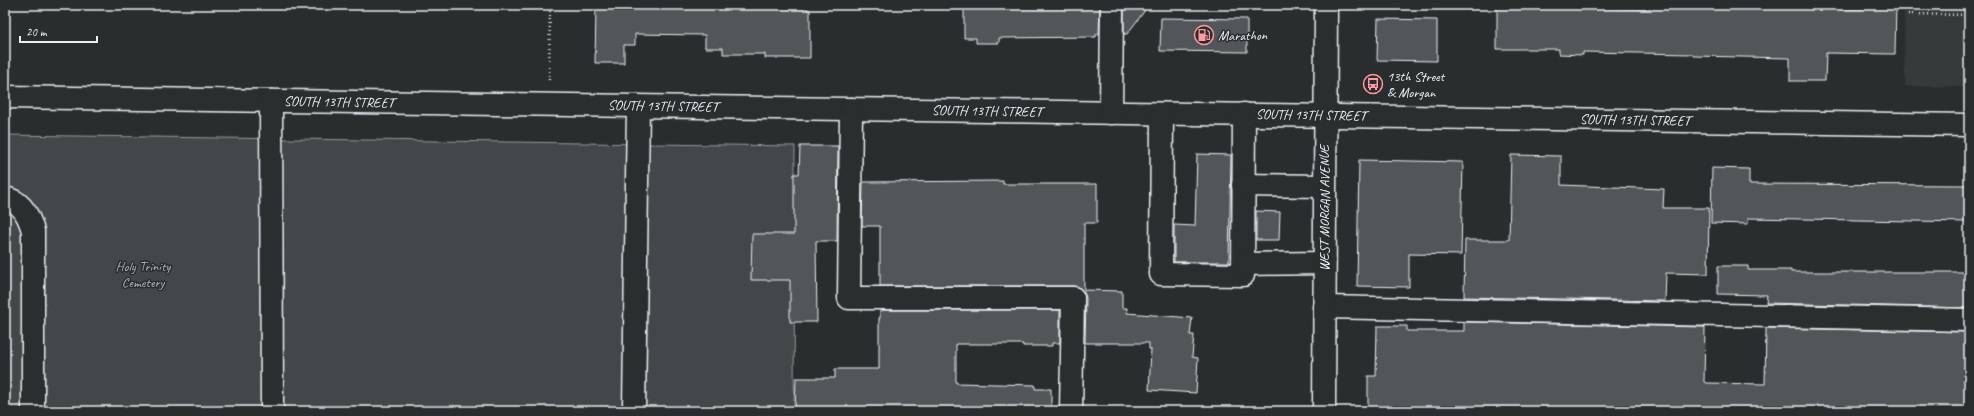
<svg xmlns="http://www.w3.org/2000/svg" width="1974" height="416" viewBox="0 0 1974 416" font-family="Caveat,sans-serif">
<rect width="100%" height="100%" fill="#2a2d2e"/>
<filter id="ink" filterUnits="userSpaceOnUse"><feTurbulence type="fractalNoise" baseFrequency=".025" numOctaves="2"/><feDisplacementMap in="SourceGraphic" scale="8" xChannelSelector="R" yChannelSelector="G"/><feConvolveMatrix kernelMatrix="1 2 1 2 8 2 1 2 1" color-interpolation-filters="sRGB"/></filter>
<g filter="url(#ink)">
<polygon fill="#363a3b" points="1904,5 1969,5 1969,87 1905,86"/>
<polygon fill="#424648" stroke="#959ca0" points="5,135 795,146 794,411 5,411"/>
<g fill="#535759" stroke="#e8f1f8">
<polygon points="596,5 807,5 807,10 810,10 810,58 765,58 765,54 723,54 723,48 705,48 705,35 635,34 635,45 624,45 624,63 595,63"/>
<polygon points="964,5 1100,5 1099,34 1096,34 1096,37 999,38 999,43 976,43 976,38 964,38"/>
<polygon points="1124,5 1149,5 1127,34 1124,34"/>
<polygon points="1497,5 1584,5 1584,8 1649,9 1649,6 1768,5 1768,8 1862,9 1862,5 1896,5 1895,54 1826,53 1825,81 1790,81 1790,58 1693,56 1693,54 1583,52 1583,55 1559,54 1559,49 1497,49"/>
<polygon points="1161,18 1247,19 1247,52 1160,51"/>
<polygon points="1378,19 1437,20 1437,61 1377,60"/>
<polygon points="800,146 838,146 837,241 816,241 817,322 790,322 790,280 751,280 752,234 794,234 794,174 799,174"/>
<polygon points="1197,154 1231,155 1229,262 1174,262 1174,225 1195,226"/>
<polygon points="1511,155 1561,156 1561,185 1664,189 1663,208 1709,208 1708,274 1666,273 1665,301 1464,297 1465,240 1509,240"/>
<polygon points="1359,160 1463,162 1461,255 1409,254 1409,287 1357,286"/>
<polygon points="1712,168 1749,169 1749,184 1969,185 1968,222 1748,218 1748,224 1711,223"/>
<polygon points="1003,181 1003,184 1097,184 1097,223 1084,223 1084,290 1122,291 1122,308 1127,308 1127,313 1192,318 1190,335 1194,335 1192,357 1198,358 1196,393 1149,390 1151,349 1149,349 1149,343 1085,343 1086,298 1084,292 1079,287 1073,286 880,286 880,226 862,226 863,182"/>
<polygon points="1256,211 1280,212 1279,240 1256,240"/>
<polygon points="1718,266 1748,266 1748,270 1791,270 1791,272 1969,272 1969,308 1766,303 1767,295 1718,294"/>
<polygon points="880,310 1060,310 1060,343 1052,343 1052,346 1023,346 1023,344 956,344 956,383 1035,385 1035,389 1051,389 1051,411 795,411 796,378 835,378 835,369 879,369 879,318 880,318"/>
<polygon points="1464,322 1705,327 1704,382 1707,383 1765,384 1766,328 1969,332 1969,411 1368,411 1368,376 1376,376 1377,326 1407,326 1407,331 1464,331"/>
</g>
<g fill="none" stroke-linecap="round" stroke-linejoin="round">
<defs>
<g id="minor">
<polyline points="5,97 1969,125"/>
<polyline points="271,101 272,411"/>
<polyline points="851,109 849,298 1073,298 1071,411"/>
<polyline points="1111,113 1112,5"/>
<polyline points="1162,114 1161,274 1243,275 1244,114"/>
<polyline points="1243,185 1324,186"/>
<path d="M5,198C22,201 29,216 33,231V411"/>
<polyline points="1243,264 1324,263"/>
<polyline points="1324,307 1969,320"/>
<polyline points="634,411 638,106"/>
<polyline points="1324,411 1326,5"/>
</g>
</defs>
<use href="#minor" stroke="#e8f1f8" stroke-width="25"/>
<g stroke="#e8f1f8" stroke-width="2.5" stroke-dasharray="1 3" stroke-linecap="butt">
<polyline points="1908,14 1969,15"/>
<polyline points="549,80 550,5"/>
</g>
<use href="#minor" stroke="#2a2d2e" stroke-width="22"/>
</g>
</g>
<defs>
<symbol id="fuel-ring" viewBox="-11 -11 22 22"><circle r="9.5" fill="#2a2d2e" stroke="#ff9aa2" stroke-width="1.5"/><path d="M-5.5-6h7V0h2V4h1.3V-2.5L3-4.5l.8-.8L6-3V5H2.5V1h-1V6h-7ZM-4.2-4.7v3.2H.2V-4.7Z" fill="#ff9aa2"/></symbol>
<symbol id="bus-ring" viewBox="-11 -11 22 22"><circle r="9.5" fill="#2a2d2e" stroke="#ff9aa2" stroke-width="1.5"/><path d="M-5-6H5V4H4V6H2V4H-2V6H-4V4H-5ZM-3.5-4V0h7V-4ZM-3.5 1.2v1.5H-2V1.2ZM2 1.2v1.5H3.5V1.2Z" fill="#ff9aa2"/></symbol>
</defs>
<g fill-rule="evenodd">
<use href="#fuel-ring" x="1193" y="24" width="22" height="22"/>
<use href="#bus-ring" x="1362" y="73" width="22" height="22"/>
</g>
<g text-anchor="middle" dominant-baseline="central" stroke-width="3" stroke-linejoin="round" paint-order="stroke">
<g font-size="14" fill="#e8f1f8" stroke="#2a2d2e" text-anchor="start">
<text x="1218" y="35">Marathon</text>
<text x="1387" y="76">13th Street<tspan x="1387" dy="16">&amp; Morgan</tspan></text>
</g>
<g font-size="14" fill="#e8f1f8" stroke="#2a2d2e">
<text transform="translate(339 102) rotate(1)">SOUTH 13TH STREET</text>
<text transform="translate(663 106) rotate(1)">SOUTH 13TH STREET</text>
<text transform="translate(987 111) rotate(1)">SOUTH 13TH STREET</text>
<text transform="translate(1311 115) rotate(1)">SOUTH 13TH STREET</text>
<text transform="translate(1635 120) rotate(1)">SOUTH 13TH STREET</text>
<text transform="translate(1324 208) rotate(-90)">WEST MORGAN AVENUE</text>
</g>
<g font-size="14" fill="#aeb5ba" stroke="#2a2d2e">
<text x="143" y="266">Holy Trinity<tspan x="143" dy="16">Cemetery</tspan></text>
</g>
</g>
<rect width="1974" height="416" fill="none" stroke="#2a2d2e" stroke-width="20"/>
<rect x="10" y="10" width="1954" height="396" fill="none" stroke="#e8f1f8" stroke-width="1.5" filter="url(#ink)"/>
<path d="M20 36v6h77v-6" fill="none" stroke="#e8f1f8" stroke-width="2"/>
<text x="26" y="36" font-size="12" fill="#e8f1f8" stroke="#2a2d2e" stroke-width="3" paint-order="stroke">20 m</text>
</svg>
